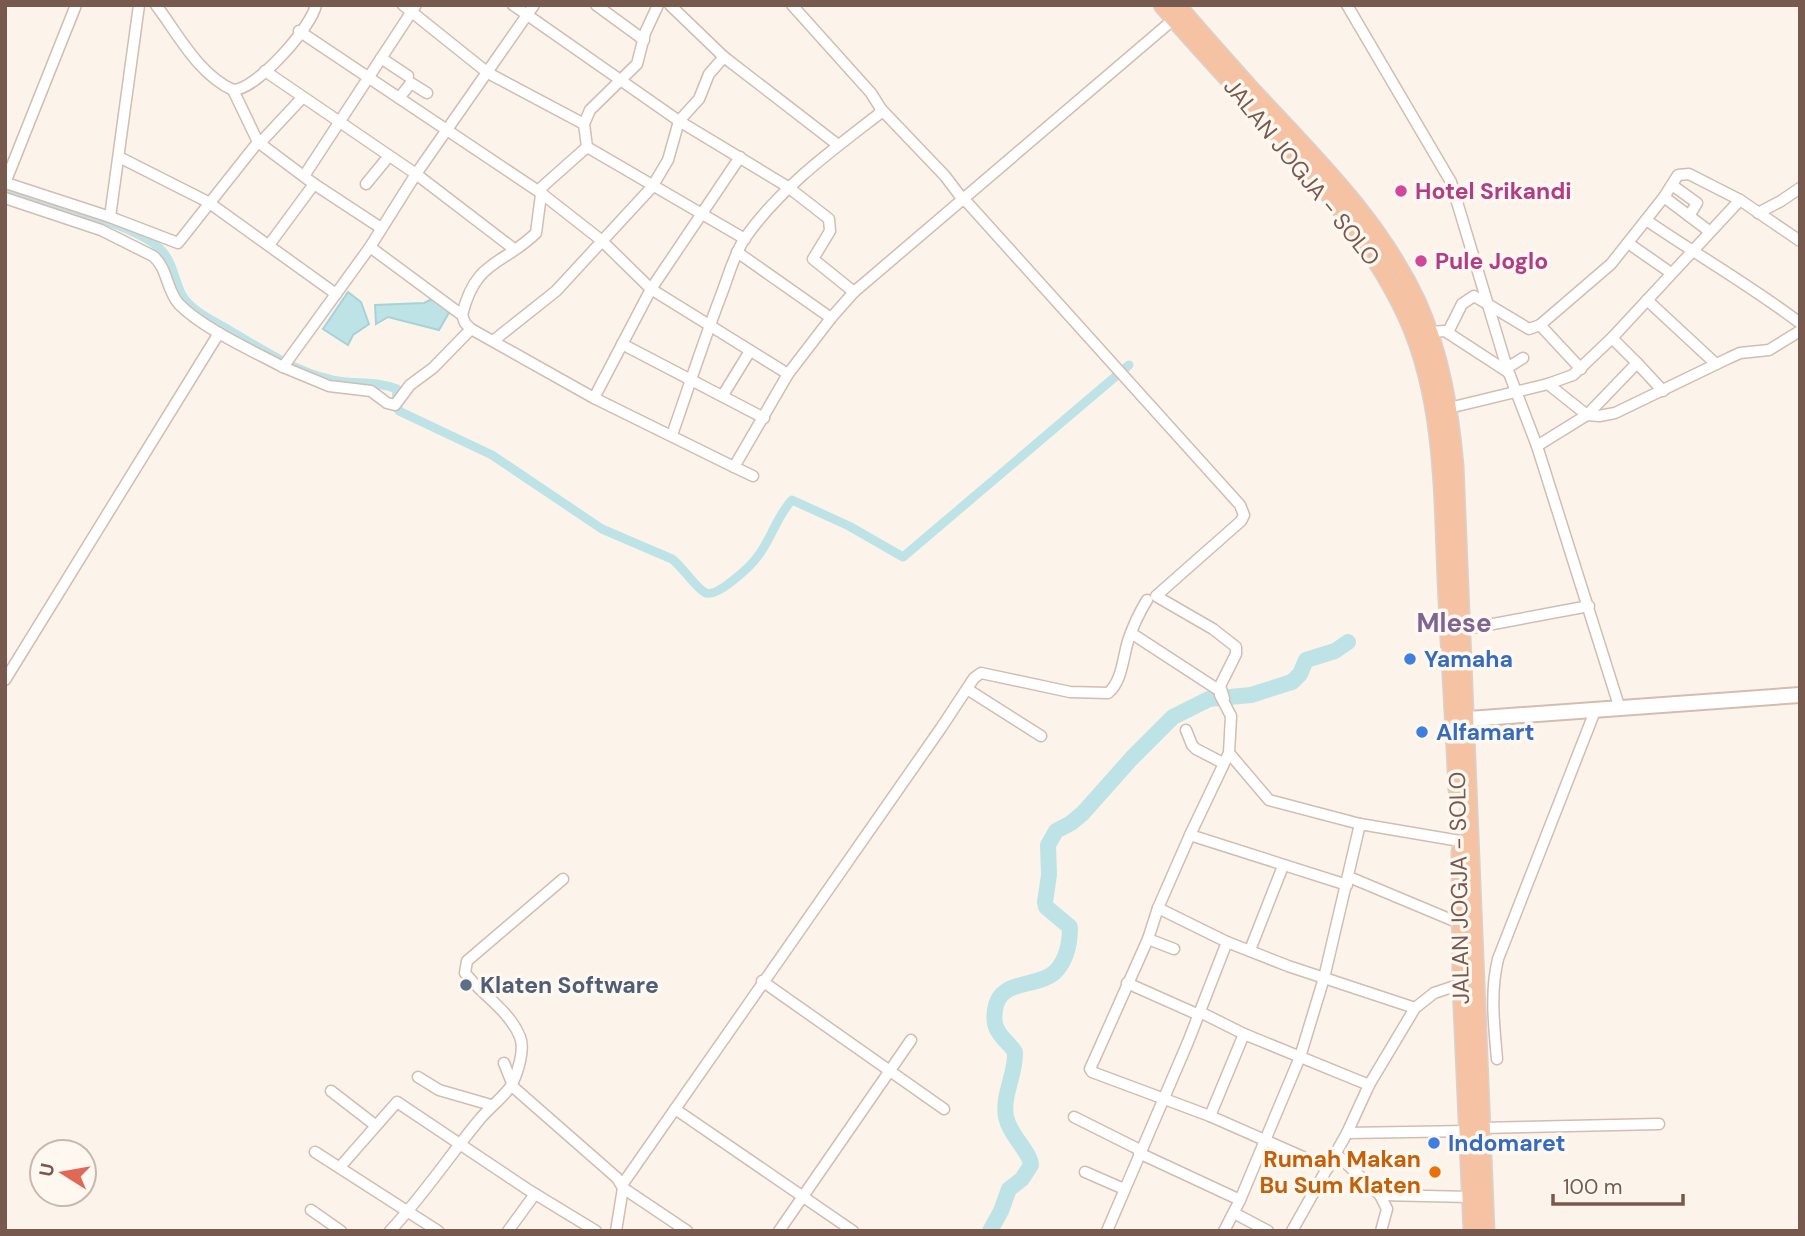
<svg xmlns="http://www.w3.org/2000/svg" width="1805" height="1236" viewBox="0 0 1805 1236" font-family="'DM Sans',sans-serif">
<rect width="100%" height="100%" fill="#fcf4ea"/>
<g fill="#bee3e6" stroke="#a5d3d7" stroke-width="2">
<polygon points="348,292 361,302 369,324 353,335 348,345 323,329"/>
<polygon points="434,298 450,311 439,330 388,317 376,324 375,305 424,303"/>
</g>
<g fill="none" stroke-linecap="round" stroke-linejoin="round">
<path stroke="#bee3e6" stroke-width="9" d="M5,190C43,202 132,223 159,248C173,260 174,280 182,295C191,311 214,321 229,330C260,348 294,371 329,379C351,385 375,380 397,389L396,402L399,411L492,455L602,529L672,559C683,567 696,589 706,593C718,597 751,566 758,556C771,539 777,516 792,500L849,526L903,557L1129,365"/>
<path stroke="#bee3e6" stroke-width="16" d="M990,1231L1001,1211L1009,1189L1022,1179L1031,1165C1030,1151 1010,1136 1006,1117C1002,1095 1016,1074 1015,1052C1010,1044 1002,1039 998,1031C994,1025 994,1017 995,1010C999,978 1036,989 1055,972C1067,960 1070,942 1070,927L1046,907L1045,902L1049,875L1048,845L1056,831L1071,823L1083,813L1131,759L1173,717L1209,699L1251,695L1292,682L1300,674L1306,660L1335,651L1348,642"/>
<defs>
<g id="minor">
<path d="M156,5C178,34 198,74 233,90C256,90 311,28 316,5"/>
<polyline points="403,5 488,73 584,124"/>
<polyline points="513,5 679,121 788,187 829,219 830,231 813,259 854,292"/>
<polyline points="596,5 644,40"/>
<polyline points="670,5 724,57"/>
<polyline points="1347,5 1451,182 1507,368 1537,446 1620,709"/>
<polyline points="299,31 541,193 601,240 651,289 788,374"/>
<polyline points="381,58 408,76"/>
<polyline points="265,71 416,174 514,249"/>
<polyline points="399,98 411,83 427,93"/>
<polyline points="881,109 945,176 964,201"/>
<polyline points="258,142 314,184 381,228"/>
<polyline points="260,143 302,98"/>
<polyline points="587,147 745,239"/>
<polyline points="119,157 208,202 336,294"/>
<polyline points="304,176 416,5"/>
<polyline points="5,183 76,5"/>
<polyline points="6,183 110,217 178,243 258,142 233,90"/>
<polyline points="366,184 389,156"/>
<polyline points="1672,185 1697,203 1689,216"/>
<polyline points="1664,197 1709,231"/>
<path d="M5,198L101,230L153,256C168,268 166,290 179,304C202,328 253,351 283,367"/>
<polyline points="965,200 1240,505 1244,515 1241,521 1156,596 1213,629 1236,647 1236,654 1220,686 1224,698"/>
<polyline points="1758,213 1781,201 1800,188"/>
<polyline points="110,217 139,5"/>
<path d="M1646,220C1697,255 1750,285 1800,323"/>
<polyline points="1628,243 1671,273"/>
<polyline points="269,245 314,184"/>
<polyline points="370,247 462,315 465,323 471,329 594,398 734,467 788,374 831,318 854,292 1174,19"/>
<polyline points="737,252 831,318"/>
<polyline points="1647,300 1716,364"/>
<path d="M462,315C476,259 502,266 536,233L542,187L587,147L584,124L590,110L637,64L645,33L658,5"/>
<polyline points="1540,325 1581,369"/>
<polyline points="471,329 433,368 410,385 395,405 387,403 371,391 329,386 283,367 370,247 416,174 534,5"/>
<polyline points="1429,332 1445,331 1508,372"/>
<polyline points="1448,332 1462,304 1474,296 1529,329 1540,325 1611,264 1664,197 1678,175 1689,174 1740,200 1800,241"/>
<polyline points="493,341 556,291 652,187 668,160 679,121 699,99 709,74 724,57 838,145"/>
<polyline points="622,344 764,418"/>
<polyline points="1637,363 1663,391"/>
<polyline points="1507,368 1523,358"/>
<polyline points="1548,384 1587,415 1637,363 1612,338"/>
<polyline points="723,395 750,351"/>
<polyline points="594,398 651,289 740,157"/>
<polyline points="1449,408 1548,384 1573,375 1612,338 1740,200"/>
<path d="M672,435C688,389 703,343 720,298C728,278 733,256 745,238C781,187 830,152 879,114L881,109L871,93L792,5"/>
<polyline points="1537,446 1587,415 1599,416 1615,413 1729,358 1740,353 1769,350 1800,331"/>
<polyline points="734,467 753,476"/>
<polyline points="1461,630 1589,606"/>
<polyline points="1131,633 1217,689"/>
<polyline points="5,680 219,333"/>
<polyline points="967,689 1041,736"/>
<polyline points="1220,695 1231,716 1229,753 1190,835 1158,908 1148,939 1090,1069 1092,1072 1210,1116 1328,1168"/>
<polyline points="1186,730 1192,745 1196,749 1223,763"/>
<polyline points="1229,753 1269,800 1360,824 1460,841"/>
<polyline points="1190,835 1347,885"/>
<polyline points="1349,877 1459,923"/>
<polyline points="1158,908 1227,942 1288,966 1415,1008"/>
<polyline points="1148,939 1174,949"/>
<polyline points="1250,950 1283,866"/>
<polyline points="762,981 944,1109"/>
<polyline points="1127,983 1199,1015"/>
<polyline points="1200,1012 1244,1034 1369,1085"/>
<path d="M1497,1059C1494,1025 1490,992 1498,959L1595,711"/>
<polyline points="504,1063 512,1083"/>
<polyline points="418,1077 439,1090 491,1105"/>
<polyline points="512,1086 617,1178 623,1188 687,1231"/>
<polyline points="331,1091 375,1125"/>
<polyline points="675,1109 853,1231"/>
<polyline points="1210,1116 1244,1034"/>
<polyline points="1074,1117 1140,1150"/>
<polyline points="1480,1128 1659,1124"/>
<polyline points="1347,1133 1468,1131"/>
<polyline points="315,1152 438,1231"/>
<polyline points="1139,1153 1240,1200"/>
<polyline points="1335,1153 1380,1195 1387,1209 1381,1231"/>
<polyline points="340,1167 397,1102 527,1189 596,1231"/>
<polyline points="1085,1172 1124,1189"/>
<path d="M622,1185L941,728L974,678L981,673L1070,692L1108,693C1122,682 1123,657 1128,641C1133,626 1139,613 1147,600"/>
<polyline points="1380,1195 1471,1197"/>
<polyline points="311,1210 341,1231"/>
<polyline points="1234,1213 1268,1231"/>
<path d="M390,1231C423,1196 449,1156 480,1119C488,1109 508,1093 512,1084C518,1072 525,1049 520,1037C510,1011 481,994 465,973L467,961L563,879"/>
<polyline points="508,1231 535,1194"/>
<polyline points="616,1231 623,1188"/>
<polyline points="779,1231 911,1040"/>
<polyline points="1107,1231 1188,1042 1227,942"/>
<polyline points="1224,1231 1240,1200 1300,1057 1324,978 1360,824"/>
<polyline points="1292,1231 1347,1133 1369,1085 1415,1008 1434,993 1461,984"/>
</g>
<polyline id="secondary" points="1455,720 1800,695"/>
<g id="trunk">
<path d="M1162,5C1242,99 1344,193 1400,303C1444,388 1442,486 1446,578C1449,649 1454,720 1457,790"/>
<path d="M1177,5C1201,33 1226,61 1251,89C1312,155 1378,218 1417,301C1441,354 1450,410 1455,466L1486,1231"/>
<polyline points="1460,851 1461,984 1472,1231"/>
</g>
</defs>
<use href="#minor" stroke="#d1bdb2" stroke-width="13"/>
<use href="#secondary" stroke="#d4bdb0" stroke-width="18"/>
<use href="#trunk" stroke="#d9d1cd" stroke-width="19"/>
<use href="#minor" stroke="#fff" stroke-width="10"/>
<use href="#secondary" stroke="#fff" stroke-width="14"/>
<use href="#trunk" stroke="#f6c2a4" stroke-width="16"/>
</g>
<g fill="#d1479c" stroke="#fef8f1" stroke-width="2.5">
<circle cx="1401" cy="191" r="7"/>
<circle cx="1421" cy="261" r="7"/>
</g>
<g fill="#3f7fe0" stroke="#fef8f1" stroke-width="2.5">
<circle cx="1410" cy="659" r="7"/>
<circle cx="1422" cy="732" r="7"/>
<circle cx="1434" cy="1143" r="7"/>
</g>
<circle fill="#5c6f8a" stroke="#fef8f1" stroke-width="2.5" cx="466" cy="985" r="7"/>
<circle fill="#e8710a" stroke="#fef8f1" stroke-width="2.5" cx="1435" cy="1172" r="7"/>
<g text-anchor="middle" dominant-baseline="central" stroke-width="7" stroke-linejoin="round" paint-order="stroke">
<g font-size="23" fill="#77594e" stroke="#fef8f1">
<text transform="translate(1302 172) rotate(51)">JALAN JOGJA - SOLO</text>
<text transform="translate(1459 888) rotate(-91)">JALAN JOGJA - SOLO</text>
</g>
<g font-size="23" font-weight="bold" fill="#b23c85" stroke="#fef8f1" text-anchor="start">
<text x="1415" y="191">Hotel Srikandi</text>
<text x="1435" y="261">Pule Joglo</text>
</g>
<g font-size="23" font-weight="bold" fill="#366cbe" stroke="#fef8f1" text-anchor="start">
<text x="1424" y="659">Yamaha</text>
<text x="1436" y="732">Alfamart</text>
<text x="1448" y="1143">Indomaret</text>
</g>
<g font-size="23" font-weight="bold" fill="#4e5e75" stroke="#fef8f1" text-anchor="start">
<text x="480" y="985">Klaten Software</text>
</g>
<g font-size="23" font-weight="bold" fill="#c56008" stroke="#fef8f1" text-anchor="end">
<text x="1421" y="1159">Rumah Makan<tspan x="1421" dy="26">Bu Sum Klaten</tspan></text>
</g>
<g font-size="26" font-weight="bold" fill="#7f6692" stroke="#fef8f1">
<text x="1454" y="623">Mlese</text>
</g>
</g>
<rect width="1805" height="1236" fill="none" stroke="#77594e" stroke-width="14"/>
<g transform="translate(63 1173) rotate(281)"><circle r="33" fill="#fef8f1" stroke="#c8b8b0" stroke-width="2"/>
<path d="M0-5L12 26L0 18L-12 26Z" fill="#e16854"/>
<text y="-10" font-size="19" font-weight="bold" text-anchor="middle" fill="#77594e">U</text>
</g>
<path d="M1553 1194v10h130v-10" fill="none" stroke="#77594e" stroke-width="3.5"/>
<text x="1563" y="1194" font-size="21" fill="#77594e" stroke="#fef8f1" stroke-width="5" paint-order="stroke">100 m</text>
</svg>
